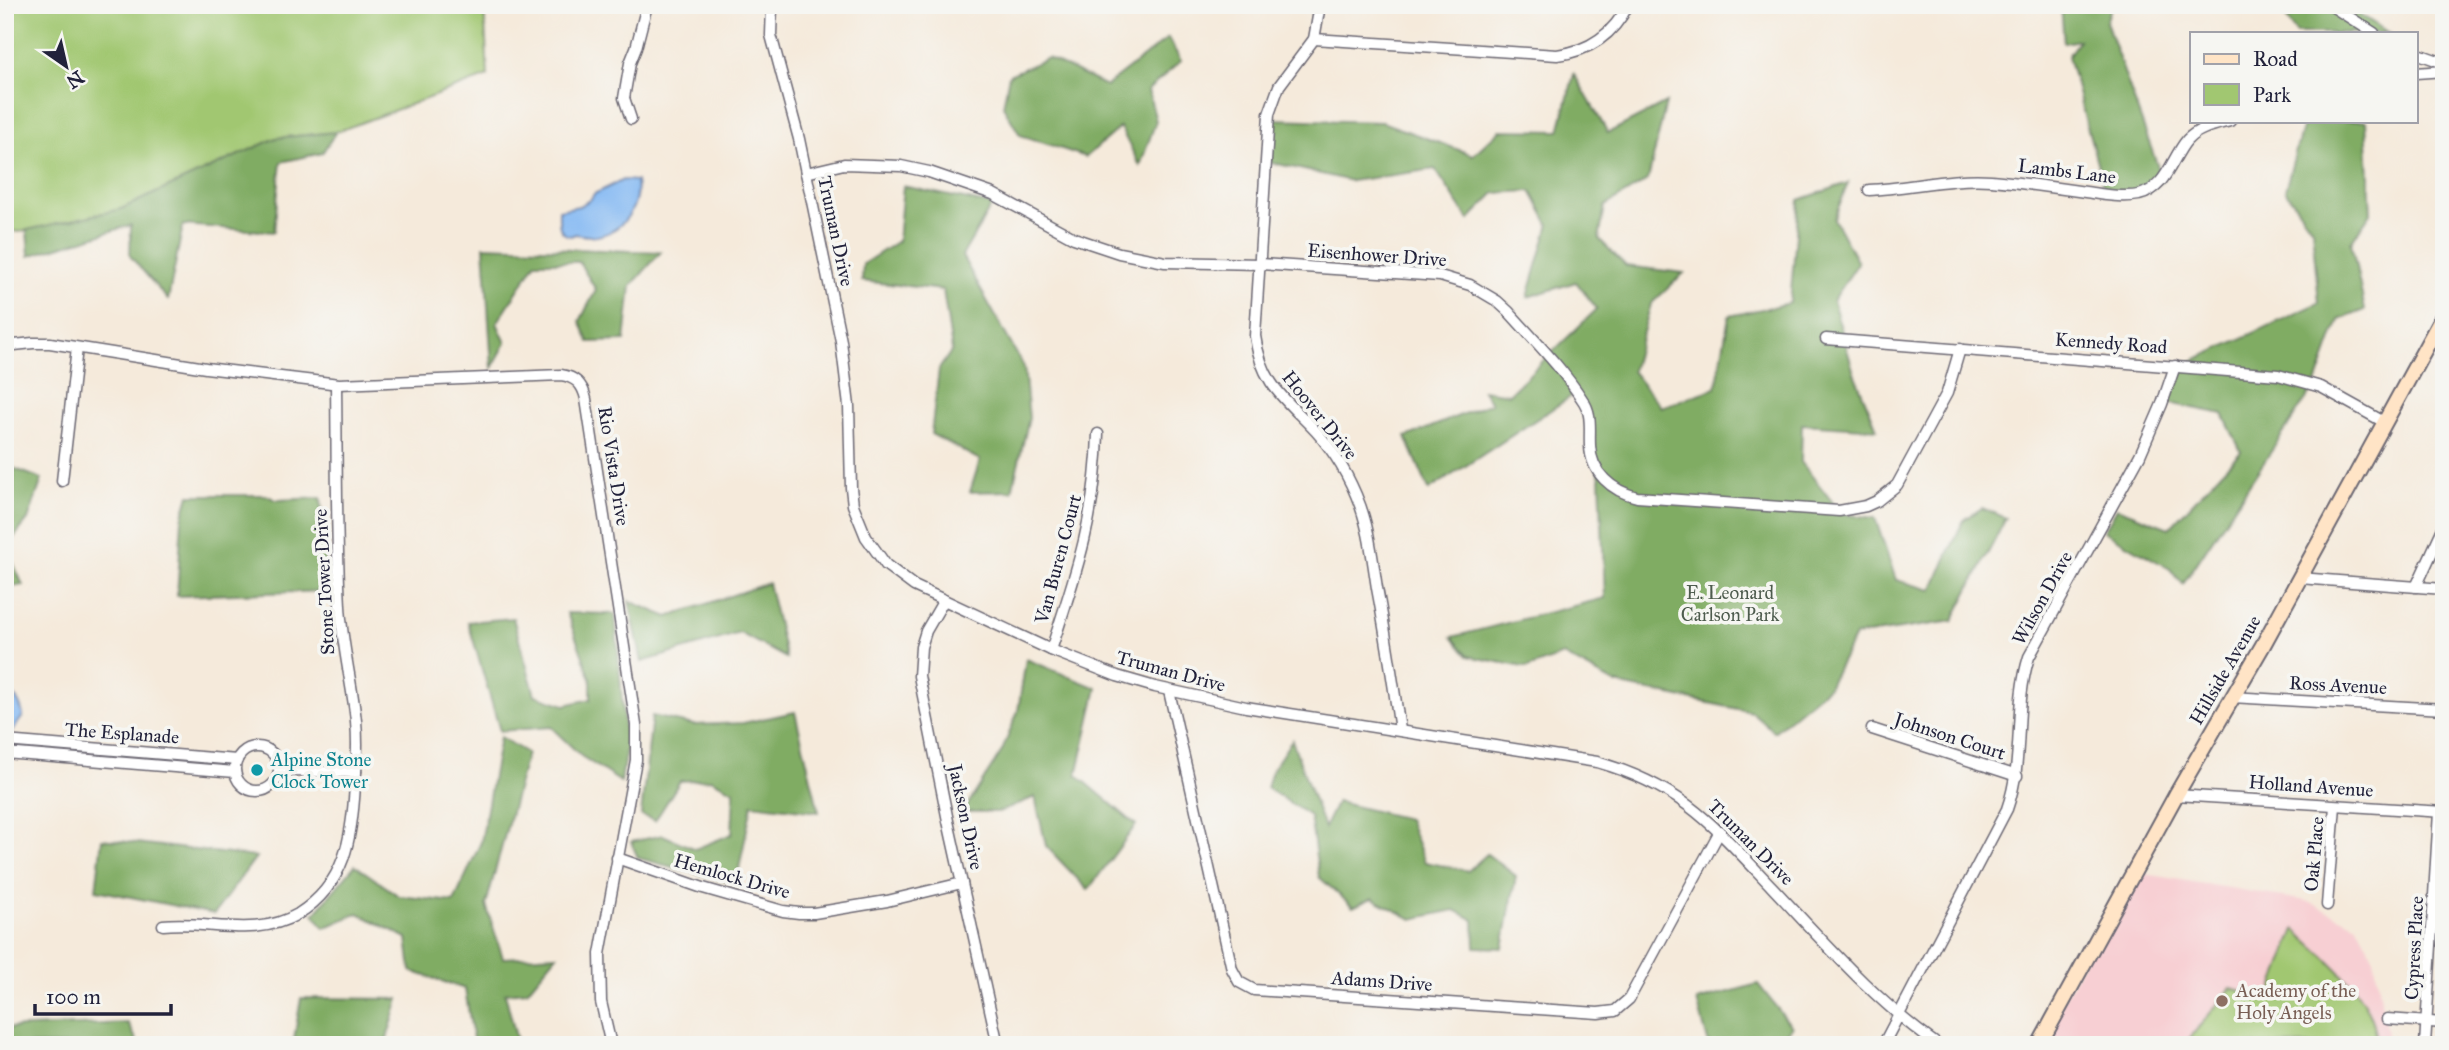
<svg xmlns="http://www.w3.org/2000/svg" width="2449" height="1050" viewBox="0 0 2449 1050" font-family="'IM FELL Great Primer',serif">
<rect width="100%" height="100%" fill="#f6f6f2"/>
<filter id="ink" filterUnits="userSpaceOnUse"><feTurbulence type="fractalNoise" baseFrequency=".0143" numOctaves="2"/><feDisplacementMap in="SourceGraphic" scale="14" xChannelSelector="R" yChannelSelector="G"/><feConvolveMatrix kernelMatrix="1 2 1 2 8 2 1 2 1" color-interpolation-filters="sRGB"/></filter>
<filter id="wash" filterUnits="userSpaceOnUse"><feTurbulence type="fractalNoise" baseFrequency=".00686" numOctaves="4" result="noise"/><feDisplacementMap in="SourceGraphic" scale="28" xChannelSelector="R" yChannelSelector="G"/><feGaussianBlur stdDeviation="1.57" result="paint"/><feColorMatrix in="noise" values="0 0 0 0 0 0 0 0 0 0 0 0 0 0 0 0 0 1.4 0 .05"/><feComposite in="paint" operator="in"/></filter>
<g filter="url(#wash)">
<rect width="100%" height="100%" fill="#f5eadb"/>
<polygon fill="#f7cfd3" points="2133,872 2307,901 2357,925 2374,958 2389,1045 2039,1045"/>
<g fill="#a1c771" stroke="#627456" stroke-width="2">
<polygon points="5,5 484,5 488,76 336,132 276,138 121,209 19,232 5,230"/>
<path d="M2295,929C2328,962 2375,994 2376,1045H2184L2231,988L2269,999Z"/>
</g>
<g fill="#80ac63" stroke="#51674f" stroke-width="2">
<polygon points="2061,5 2112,5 2106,22 2163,181 2139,196 2105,192 2068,56 2079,40 2064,43"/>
<polygon points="2278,5 2345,5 2389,33 2296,33"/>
<polygon points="1168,38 1181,61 1148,90 1156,121 1140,166 1120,127 1086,157 1020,135 1003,106 1009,75 1048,58 1106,86"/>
<polygon points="1574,74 1608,133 1666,103 1648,180 1605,206 1599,239 1626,266 1684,273 1651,304 1632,371 1661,407 1716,388 1729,316 1790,303 1799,200 1848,183 1834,219 1858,263 1833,301 1854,373 1877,429 1802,424 1801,462 1842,514 1875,518 1896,580 1932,590 1963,521 1982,508 2006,518 1953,621 1855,636 1828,687 1774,732 1752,712 1616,684 1563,655 1528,668 1468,656 1452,637 1605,598 1600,478 1578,392 1429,490 1406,437 1491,403 1483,390 1509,394 1597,309 1576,282 1528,297 1549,224 1531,191 1495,193 1469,220 1435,169 1351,181 1269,162 1271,119 1382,122 1473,155 1500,130 1559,131"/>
<polygon points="2304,121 2366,121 2371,213 2351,242 2365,310 2339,320 2316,384 2183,584 2170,569 2104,531 2117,508 2169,528 2241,451 2223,414 2168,403 2179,367 2319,303 2312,229 2285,190"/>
<polygon points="336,132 322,153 281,162 274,232 183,225 168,300 130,256 131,225 29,256 27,230 121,209 276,138"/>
<polygon points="903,186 992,205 962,256 1024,367 1029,418 1012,491 970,492 980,460 931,434 939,369 952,350 943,290 862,281 863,264 898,241"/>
<polygon points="484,246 661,252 631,286 625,341 589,342 580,321 596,290 579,262 536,262 497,323 506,343 492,368"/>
<polygon points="5,465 42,479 28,520 6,547 23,585 8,586 5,589"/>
<polygon points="189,495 266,495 276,500 321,498 327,591 177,596 182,519"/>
<polygon points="768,583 786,658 740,633 642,662 629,601 668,617"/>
<polygon points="567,613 615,614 626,749 621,782 581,756 551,727 500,731 468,622 513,618 535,695 565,705 591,699 591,679"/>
<polygon points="1026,659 1097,688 1077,775 1136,825 1088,890 1046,846 1035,797 999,812 963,812 1002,751 1018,711"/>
<polygon points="795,712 819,812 752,804 736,884 638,858 631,842 663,835 695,849 732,834 734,791 711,779 680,781 655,821 641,815 652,716 694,725 743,723"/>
<polygon points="500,737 527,753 486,905 503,958 557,955 527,991 505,993 518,1045 474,1045 465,989 411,971 407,938 358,913 324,928 314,914 355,865 399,896 454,902 481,842"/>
<polygon points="1292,740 1324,828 1337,802 1408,819 1425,862 1468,871 1487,854 1516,876 1503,948 1475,947 1474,920 1455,910 1412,919 1372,898 1353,907 1319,877 1310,816 1267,788 1272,770"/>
<polygon points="102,839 256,857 214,914 96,890"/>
<polygon points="1758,984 1792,1027 1776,1045 1709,1045 1697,1001"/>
<polygon points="301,998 399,999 385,1045 293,1045"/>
<polygon points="128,1023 139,1045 5,1045 5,1028"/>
</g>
<g fill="#85b9f3" stroke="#546e97" stroke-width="2">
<path d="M623,180L636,181C640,206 624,231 597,236C590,237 582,235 575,234L571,236C557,234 559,222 559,210L579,206L590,200L594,194Z"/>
<path d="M5,687C15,695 21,703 23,716L11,733H5Z"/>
</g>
</g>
<g filter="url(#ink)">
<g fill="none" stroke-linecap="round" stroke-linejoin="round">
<defs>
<g id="minor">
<path d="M772,5L771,35L799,139L841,341L849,406L851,488L853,505L866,537L886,565L914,586L1051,650L1117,676L1155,687L1246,707L1597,762C1682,786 1714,826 1772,887C1824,942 1876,1002 1938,1045"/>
<path d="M1320,5L1314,39L1279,86L1269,114L1255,336C1261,380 1280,395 1309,424C1329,444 1345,469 1356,495C1369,525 1372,556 1377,588C1386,635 1393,682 1400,730"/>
<polyline points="2330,5 2374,33"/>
<path d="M1314,39L1557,55C1589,51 1613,35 1628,5"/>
<polyline points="2416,53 2444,63"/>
<polyline points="2416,73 2444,71"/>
<polyline points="631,119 624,98 630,63 636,48 647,5"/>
<path d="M806,173L844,164L901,166L929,172L993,194L1074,238L1119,253L1165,262L1260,264L1440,276L1470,285L1497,301L1509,312C1534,340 1562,368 1582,399C1593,414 1589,429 1590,446C1591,473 1612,491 1637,497L1839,511L1866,506L1877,501L1897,485L1947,393L1960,349"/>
<path d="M1869,190C1910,188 1951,177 1991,180C2025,183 2058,188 2092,193C2107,195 2124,198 2139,195C2167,188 2171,159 2187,140C2198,128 2215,125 2230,121"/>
<polyline points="1826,339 2278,375 2321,387 2384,422"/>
<path d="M5,346L33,343H50L206,368L339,384L561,375C576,377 583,385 586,399L636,725V760L600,954L601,1002L611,1045"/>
<polyline points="62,481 77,348"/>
<polyline points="2299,578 2444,589"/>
<polyline points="2416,587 2444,526"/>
<polyline points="944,600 926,631 921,647 919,676 948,821 998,1045"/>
<path d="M1051,650C1076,574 1096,516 1098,434"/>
<polyline points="1169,691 1232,969 1239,982 1254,990 1598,1013 1615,1011 1629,999 1720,831"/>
<polyline points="2231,697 2444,709"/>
<polyline points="1872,729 2017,776"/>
<polyline points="5,741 237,760"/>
<circle cx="257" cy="769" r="22"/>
<polyline points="5,753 235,772"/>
<polyline points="280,771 356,772"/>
<polyline points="2176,795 2444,812"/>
<polyline points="617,858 703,888 783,911 799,913 814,913 887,901 962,883"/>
<polyline points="2327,905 2335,806"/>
<path d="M163,925C209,920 255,939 298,914C346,884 352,837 355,785C357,763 358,743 356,721C352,683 342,645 340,606C336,532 337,458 336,384"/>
<polyline points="2387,1019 2444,1023"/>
<path d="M1883,1045L2007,809C2025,758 2013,708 2029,657L2140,455L2162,404L2175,366"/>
<polyline points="2425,1045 2439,812"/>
</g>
<polyline id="secondary" points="2039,1045 2176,795 2263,645 2444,314"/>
</defs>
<use href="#minor" stroke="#6c6873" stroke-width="13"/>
<use href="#secondary" stroke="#6c6873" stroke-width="18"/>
<use href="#minor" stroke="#fff" stroke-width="10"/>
<use href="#secondary" stroke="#ffe4c6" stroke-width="14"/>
</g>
</g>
<circle fill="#0f9aa8" stroke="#f6f6f2" stroke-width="2.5" cx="257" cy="770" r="7"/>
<circle fill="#8d6e63" stroke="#f6f6f2" stroke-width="2.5" cx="2222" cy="1001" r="7"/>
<g text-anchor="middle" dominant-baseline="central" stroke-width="7" stroke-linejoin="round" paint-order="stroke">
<g font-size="19" fill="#22223b" stroke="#f6f6f2">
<text transform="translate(2067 171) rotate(7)">Lambs Lane</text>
<text transform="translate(836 231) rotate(78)">Truman Drive</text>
<text transform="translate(1377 255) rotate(4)">Eisenhower Drive</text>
<text transform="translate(2111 343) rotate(4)">Kennedy Road</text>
<text transform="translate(1320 415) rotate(51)">Hoover Drive</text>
<text transform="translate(614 466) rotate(81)">Rio Vista Drive</text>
<text transform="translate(1058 559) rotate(-75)">Van Buren Court</text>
<text transform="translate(324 582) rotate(-93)">Stone Tower Drive</text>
<text transform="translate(2042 598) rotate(-61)">Wilson Drive</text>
<text transform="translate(2225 670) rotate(-60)">Hillside Avenue</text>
<text transform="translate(1171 671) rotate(15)">Truman Drive</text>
<text transform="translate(2338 685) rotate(3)">Ross Avenue</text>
<text transform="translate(122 733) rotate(4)">The Esplanade</text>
<text transform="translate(1950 736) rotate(18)">Johnson Court</text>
<text transform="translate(2311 786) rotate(4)">Holland Avenue</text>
<text transform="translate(966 817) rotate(78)">Jackson Drive</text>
<text transform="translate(1751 842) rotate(45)">Truman Drive</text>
<text transform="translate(2314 854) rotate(-85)">Oak Place</text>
<text transform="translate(732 876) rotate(16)">Hemlock Drive</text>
<text transform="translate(2414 948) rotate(-87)">Cypress Place</text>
<text transform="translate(1382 981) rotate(4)">Adams Drive</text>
</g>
<g font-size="19" fill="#4e5c4e" stroke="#f6f6f2">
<text x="1730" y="592">E. Leonard<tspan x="1730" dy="22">Carlson Park</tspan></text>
</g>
<g font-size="19" fill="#0d838f" stroke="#f6f6f2" text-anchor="start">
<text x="271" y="759">Alpine Stone<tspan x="271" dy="22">Clock Tower</tspan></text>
</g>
<g font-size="19" fill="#785e54" stroke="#f6f6f2" text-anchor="start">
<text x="2236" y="990">Academy of the<tspan x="2236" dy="22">Holy Angels</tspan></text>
</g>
</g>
<rect width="2449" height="1050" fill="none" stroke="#f6f6f2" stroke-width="28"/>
<rect x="2190" y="32" width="228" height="91" fill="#f6f6f2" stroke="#a1a1a9" stroke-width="2"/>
<rect x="2204" y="54" width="35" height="10" fill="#ffe4c6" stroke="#a1a1a9" stroke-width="2"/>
<text x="2253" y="66" font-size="21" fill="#22223b">Road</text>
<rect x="2204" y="84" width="35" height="21" fill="#a1c771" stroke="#a1a1a9" stroke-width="2"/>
<text x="2253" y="102" font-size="21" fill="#22223b">Park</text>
<g transform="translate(66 66) rotate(146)" stroke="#f6f6f2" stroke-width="5" paint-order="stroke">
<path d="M0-5L12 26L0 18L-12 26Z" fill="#22223b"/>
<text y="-10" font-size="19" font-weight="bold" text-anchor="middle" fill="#22223b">N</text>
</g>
<path d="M35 1004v10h136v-10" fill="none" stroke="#22223b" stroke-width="3.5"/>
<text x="46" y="1004" font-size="21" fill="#22223b" stroke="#f6f6f2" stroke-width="5" paint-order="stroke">100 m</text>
</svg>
